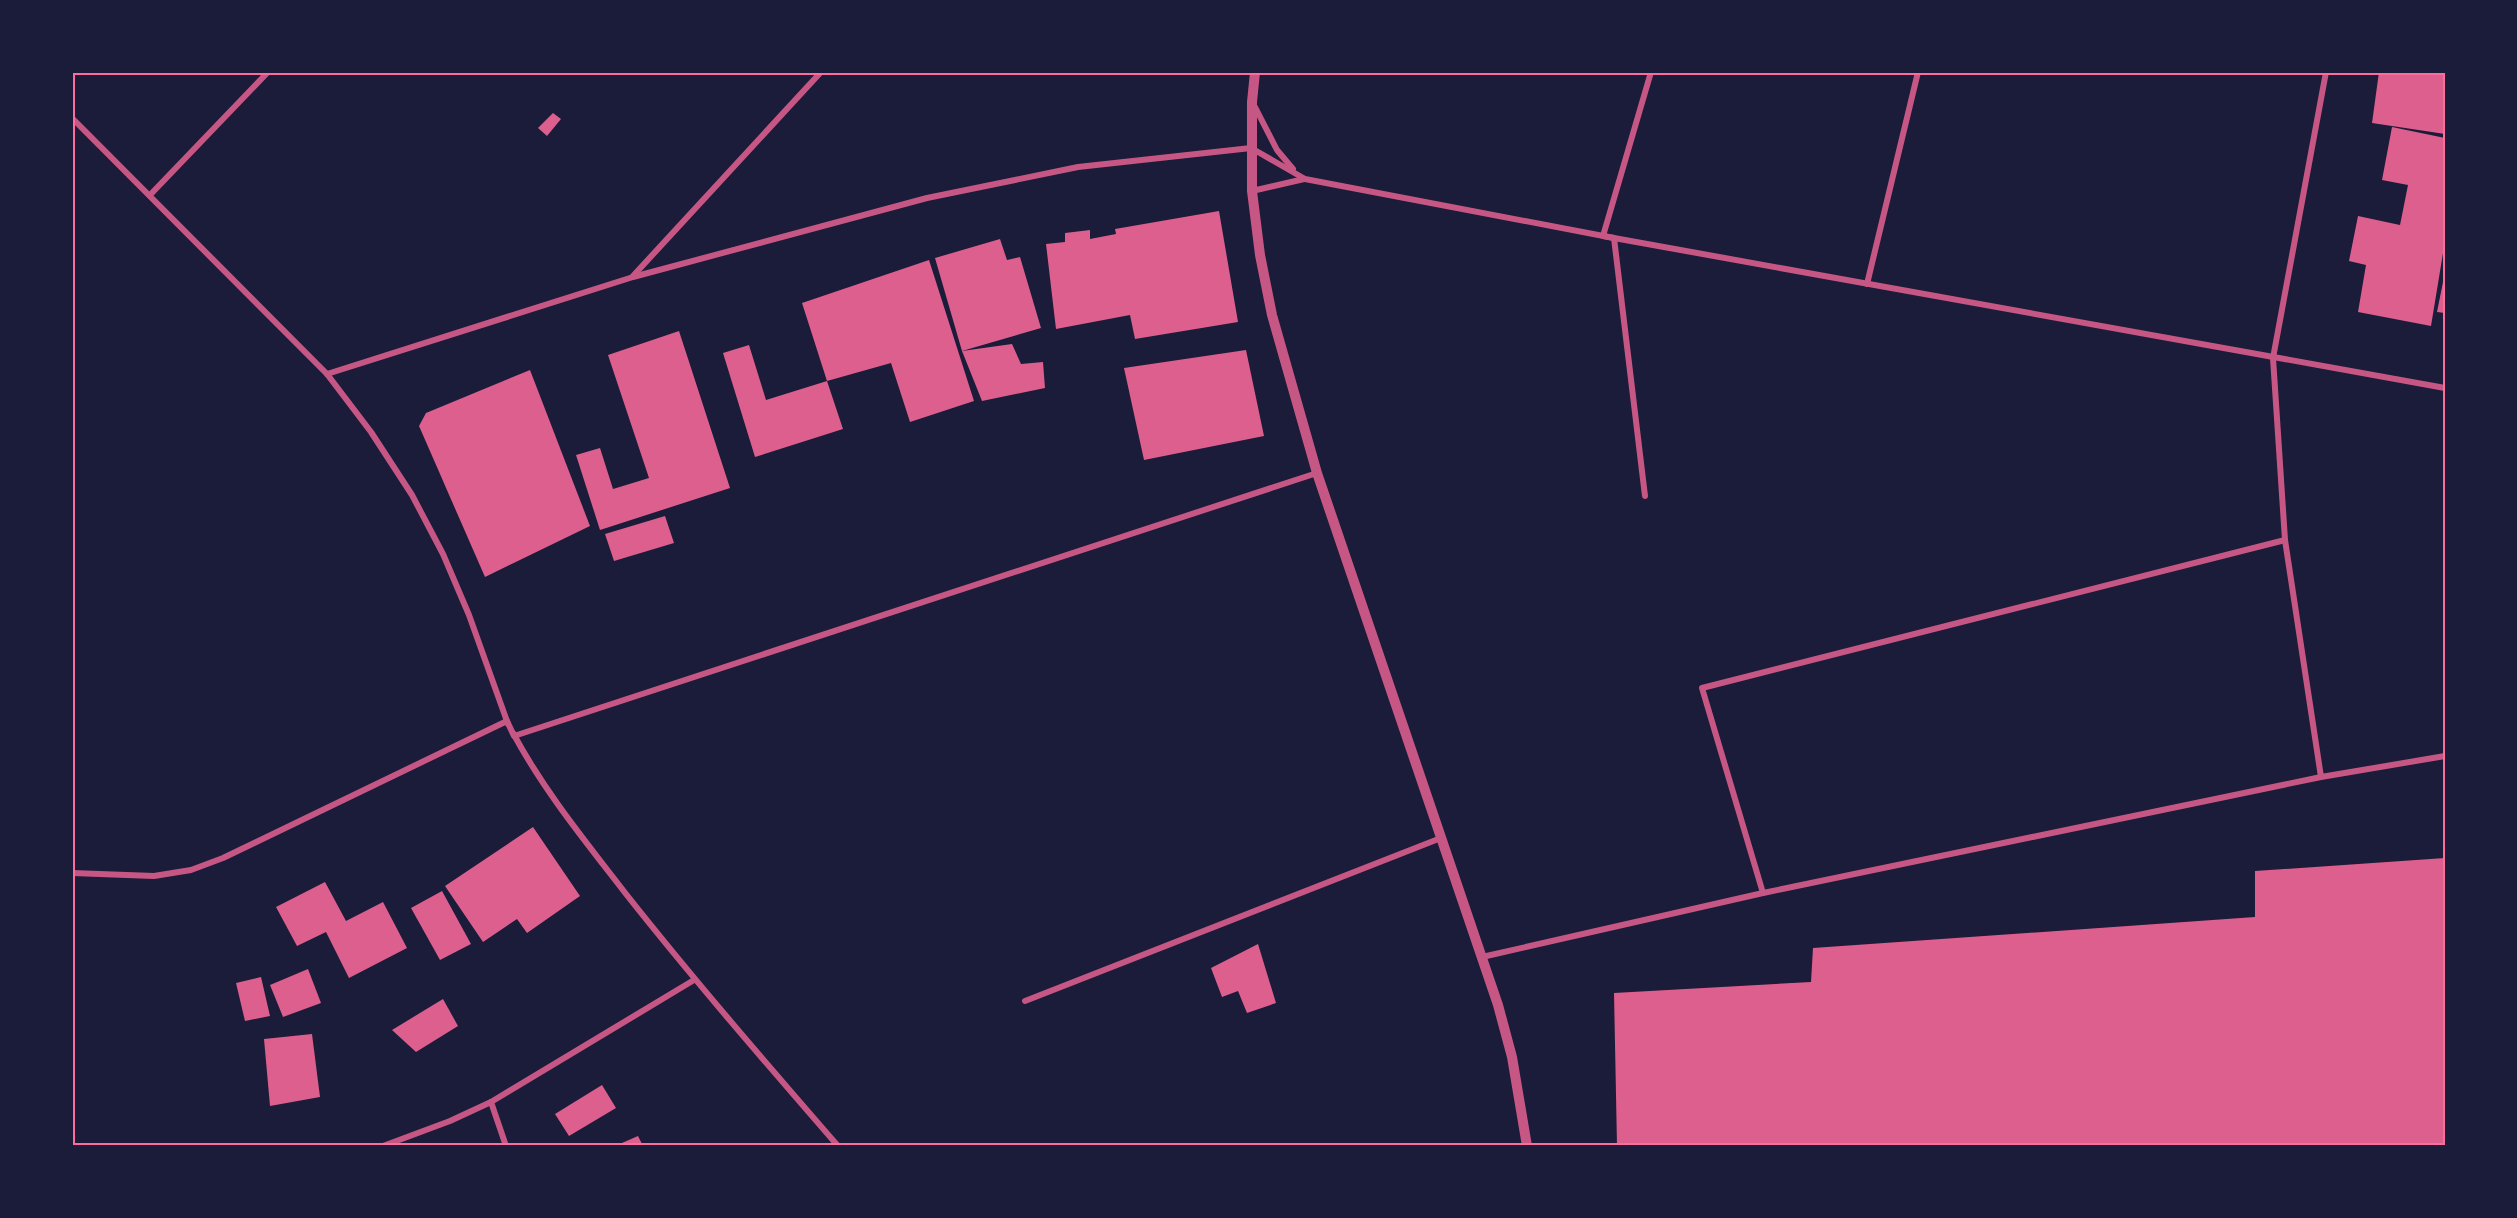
<svg xmlns="http://www.w3.org/2000/svg" width="2517" height="1218" viewBox="0 0 2517 1218" font-family="'Fira Sans Condensed',sans-serif">
<rect width="100%" height="100%" fill="#1b1b3a"/>
<g fill="#dd5f8e">
<polygon points="2379,72 2445,72 2445,134 2372,123"/>
<polygon points="553,113 561,119 547,136 538,128"/>
<polygon points="2392,127 2445,138 2445,241 2431,326 2358,312 2366,265 2349,261 2358,216 2400,225 2408,185 2382,180"/>
<polygon points="1219,211 1238,322 1135,339 1130,315 1056,329 1046,244 1065,242 1065,233 1090,230 1090,239 1116,234 1115,229"/>
<polygon points="1000,239 1007,260 1020,257 1041,328 962,351 935,258"/>
<polygon points="929,260 974,401 910,422 891,363 827,381 802,303"/>
<polygon points="2444,277 2445,277 2445,313 2437,312"/>
<polygon points="679,331 730,488 600,530 576,455 600,448 613,489 649,478 608,355"/>
<polygon points="1012,344 1021,364 1043,362 1045,388 982,401 962,351"/>
<polygon points="749,345 766,400 827,381 843,429 755,457 723,353"/>
<polygon points="1246,350 1264,436 1144,460 1124,368"/>
<polygon points="530,370 590,526 485,577 419,426 426,413"/>
<polygon points="665,516 674,543 614,561 605,534"/>
<polygon points="533,827 580,896 527,933 517,919 483,942 445,886"/>
<polygon points="2445,858 2445,1146 1617,1146 1614,993 1811,982 1813,948 2255,917 2255,871"/>
<polygon points="325,882 346,921 383,902 407,948 349,978 326,932 297,946 276,907"/>
<polygon points="442,891 471,944 440,960 411,908"/>
<polygon points="1258,944 1276,1003 1247,1013 1238,991 1222,997 1211,968"/>
<polygon points="308,969 321,1003 283,1017 270,985"/>
<polygon points="261,977 270,1016 245,1021 236,983"/>
<polygon points="443,999 458,1026 416,1052 392,1030"/>
<polygon points="312,1034 320,1097 270,1106 264,1039"/>
<polygon points="602,1085 616,1108 569,1136 555,1114"/>
<polygon points="638,1136 643,1146 615,1146"/>
</g>
<g fill="none" stroke-linecap="round" stroke-linejoin="round">
<g stroke="#c65784" stroke-width="6">
<polyline points="1255,107 1277,150 1293,169"/>
<polyline points="72,118 327,374 371,432 412,495 443,554 469,615 508,724"/>
<polyline points="1252,191 1304,179"/>
<polyline points="150,195 268,72"/>
<polyline points="633,276 821,72"/>
<polyline points="1867,284 1918,72"/>
<polyline points="327,374 633,277 927,198 1078,167 1251,148 1305,179 1614,238 2445,388"/>
<polyline points="1645,496 1614,238 1603,236 1651,72"/>
<path d="M513,733C544,791 586,842 626,894C694,980 766,1063 838,1146"/>
<polyline points="2321,777 2285,540 2273,358 2326,72"/>
<polyline points="72,873 154,876 191,870 223,858 507,721 514,736 1317,473"/>
<polyline points="1763,893 1702,688 2285,540"/>
<polyline points="1482,957 1763,893 2321,777 2445,756"/>
<polyline points="1025,1001 1441,838"/>
<polyline points="491,1102 506,1146"/>
<polyline points="383,1146 450,1121 491,1102 694,980"/>
</g>
<polyline stroke="#c65784" stroke-width="10" points="1255,72 1252,102 1252,191 1260,255 1272,315 1317,473 1498,1005 1512,1057 1527,1146"/>
</g>
<rect width="2517" height="1218" fill="none" stroke="#1b1b3a" stroke-width="147"/>
<rect x="74" y="74" width="2370" height="1070" fill="none" stroke="#ff6b9d" stroke-width="2"/>
</svg>
